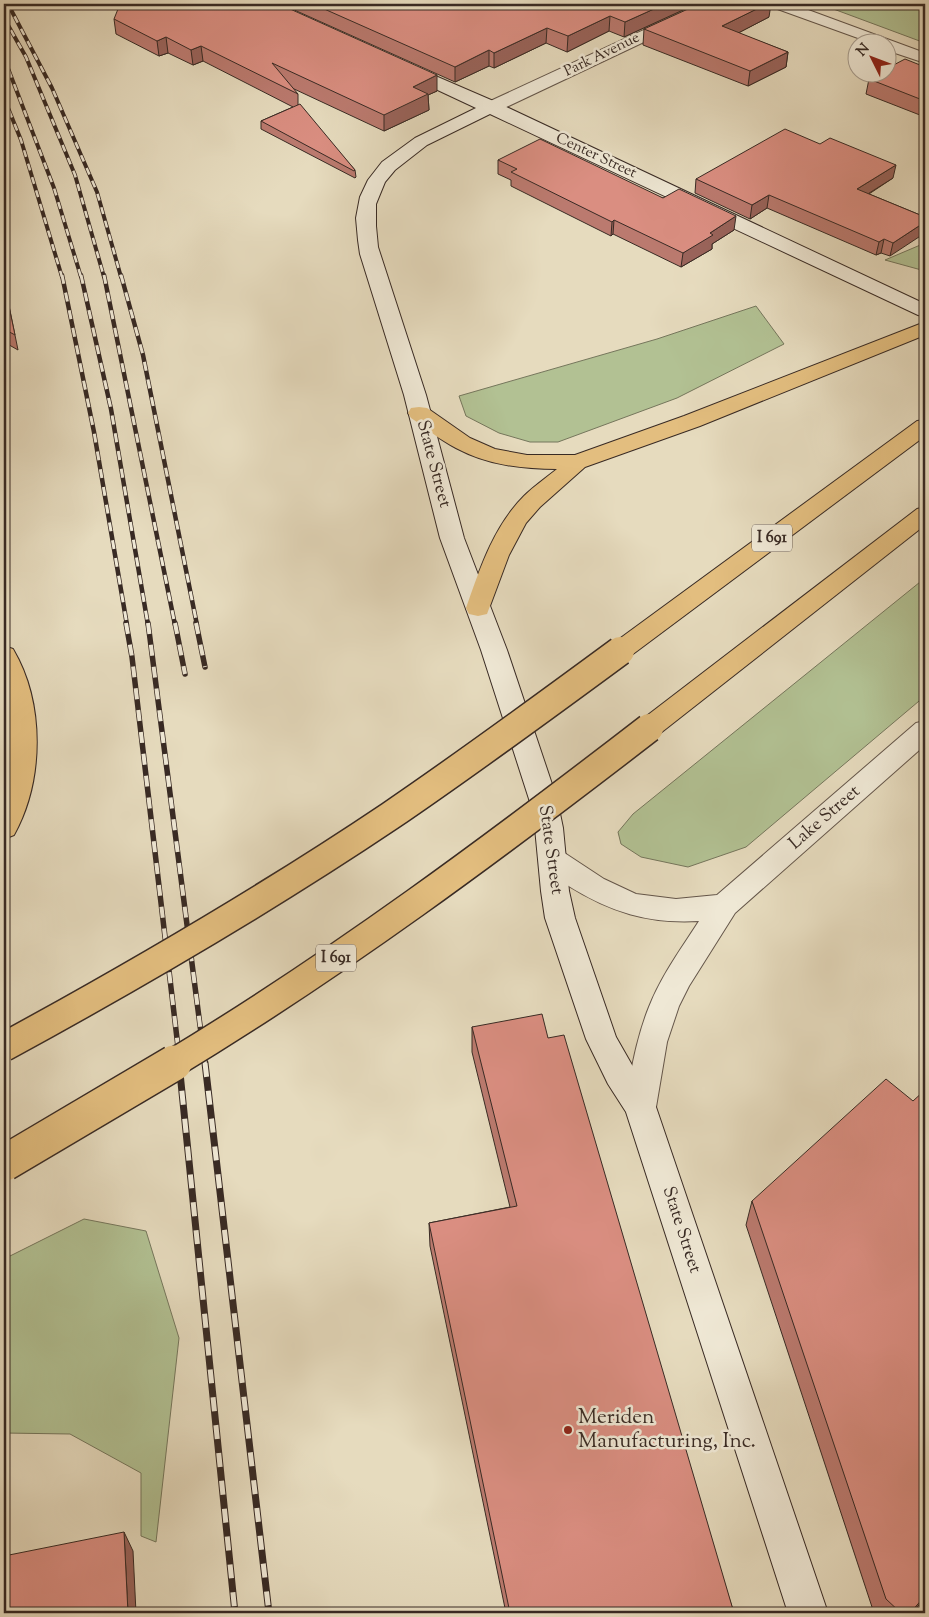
<svg xmlns="http://www.w3.org/2000/svg" width="929" height="1617" viewBox="0 0 929 1617" font-family="'Sorts Mill Goudy',serif">
<rect width="100%" height="100%" fill="#e6dbbe"/>
<filter id="stains"><feTurbulence type="fractalNoise" baseFrequency=".004" numOctaves="4"/><feColorMatrix values="0 0 0 0 .2 0 0 0 0 .09 0 0 0 0 .02 0 0 0 .5 -.17"/></filter>
<radialGradient id="worn" r=".72"><stop offset=".6" stop-color="#630" stop-opacity="0"/><stop offset="1" stop-color="#630" stop-opacity=".3"/></radialGradient>
<g fill="#b2c193" stroke="#75765c">
<polygon points="820,4 925,4 925,43"/>
<polygon points="925,243 925,271 885,260"/>
<polygon points="756,306 784,344 677,398 558,442 530,442 499,433 466,416 459,396 657,339"/>
<polygon points="925,578 925,696 746,847 688,867 641,857 621,844 618,832 633,814"/>
<polygon points="84,1219 146,1231 179,1338 156,1542 141,1536 141,1473 70,1434 4,1433 4,1259"/>
</g>
<g fill="none" stroke-linecap="round" stroke-linejoin="round">
<defs>
<g id="street">
<polygon points="700,4 720,4 718,7 498,111 492,112 486,111 483,107 486,103"/>
<polygon points="770,4 792,4 925,53 925,63 886,50 886,42 869,42 772,7"/>
<path d="M925,721V745L735,913L689,986L679,1006L667,1042L656,1107L651,1117L640,1121L629,1117L624,1107C631,1073 636,1039 649,1007C661,976 681,949 699,921C648,924 610,912 567,885C557,878 545,871 539,860L543,852L553,849L563,852L604,879L636,894L676,899L717,895L916,723Z"/>
</g>
<polygon id="secondary" points="403,62 498,103 925,304 925,317 918,315 490,114 427,145 395,170 385,182 376,204 376,226 378,247 426,395 464,538 507,650 557,799 563,828 569,891 575,918 616,1037 656,1107 828,1613 788,1613 626,1112 608,1084 586,1039 545,918 541,891 535,828 529,799 481,650 440,538 404,395 360,254 358,240 356,218 360,197 368,180 382,162 415,138 476,108 397,71 395,67 397,63"/>
<g id="highway">
<path d="M925,322V335L700,426L585,467L540,507L526,523L509,555L487,614L478,616L469,614L466,608C480,568 494,526 524,496C534,486 546,478 557,469C522,469 488,465 456,448C440,440 426,428 411,418L408,413L411,408L419,407L427,408L470,438L495,449L527,455H575L684,416Z"/>
<polygon points="925,420 925,436 629,657 620,660 611,657 607,651 611,645 917,421"/>
<polygon points="925,507 925,525 658,735 649,738 640,735 636,728 640,721 917,509"/>
<path d="M4,646L13,649C45,703 44,781 14,835L4,839V787L10,741L9,719L4,690Z"/>
</g>
</defs>
<use href="#street" stroke="#64564a" stroke-width="2"/>
<use href="#secondary" stroke="#382a24" stroke-width="2"/>
<use href="#highway" stroke="#382a24" stroke-width="2"/>
<polyline stroke="#382a24" stroke-width="2" stroke-dasharray="2.5 2" stroke-linecap="butt" points="921,28 925,18"/>
<use href="#street" fill="#efe8d5" fill-rule="evenodd"/>
<use href="#secondary" fill="#efe8d5" fill-rule="evenodd"/>
<use href="#highway" fill="#e3be7f" fill-rule="evenodd"/>
<defs>
<g id="rail-far3">
<polyline points="8,4 52,88 97,192 121,277"/>
<polyline points="4,18 26,57 75,175 104,277"/>
<polyline points="4,58 54,188 81,277"/>
<polyline points="4,98 21,140 62,277"/>
</g>
<g id="rail-far2">
<polyline points="62,275 94,432 127,625"/>
<polyline points="81,275 111,409 148,625"/>
<polyline points="104,275 175,625"/>
<polyline points="121,275 143,355 197,625"/>
</g>
<g id="rail-far1">
<polyline points="126,623 132,657 180,1064"/>
<polyline points="148,623 205,1064"/>
<polyline points="175,623 185,674"/>
<polyline points="196,623 205,667"/>
</g>
<g id="rail">
<polyline points="179,1063 235,1613"/>
<polyline points="205,1063 269,1613"/>
</g>
</defs>
<use href="#rail-far3" stroke="#382a24" stroke-width="4"/>
<use href="#rail-far2" stroke="#382a24" stroke-width="4.5"/>
<use href="#rail-far1" stroke="#382a24" stroke-width="5.5"/>
<use href="#rail" stroke="#382a24" stroke-width="7"/>
<use href="#rail-far3" stroke="#efe8d5" stroke-width="2.5" stroke-dasharray="7" stroke-linecap="butt"/>
<use href="#rail-far2" stroke="#efe8d5" stroke-width="3" stroke-dasharray="9" stroke-linecap="butt"/>
<use href="#rail-far1" stroke="#efe8d5" stroke-width="4" stroke-dasharray="11" stroke-linecap="butt"/>
<use href="#rail" stroke="#efe8d5" stroke-width="5" stroke-dasharray="14" stroke-linecap="butt"/>
<defs>
<g id="highway-bridge-far1">
<path d="M4,1047C136,975 265,900 390,816C468,763 544,707 620,651"/>
<path d="M172,1064C339,963 495,847 649,728"/>
</g>
<polyline id="highway-bridge" points="5,1163 174,1063"/>
</defs>
<use href="#highway-bridge-far1" stroke="#382a24" stroke-width="31" stroke-linecap="butt"/>
<use href="#highway-bridge" stroke="#382a24" stroke-width="38" stroke-linecap="butt"/>
<use href="#highway-bridge-far1" stroke="#e3be7f" stroke-width="28"/>
<use href="#highway-bridge" stroke="#e3be7f" stroke-width="35"/>
</g>
<g fill="#bb7a6f" stroke="#382a24">
<polygon points="281,4 440,4 448,7 696,4 624,37 609,31 567,52 546,43 494,68 489,66 455,82"/>
<polygon points="769,17 738,33 788,52 786,67 748,86 643,45 644,29"/>
<polygon points="114,19 437,91 428,95 429,110 384,131 292,88 298,94 298,105 355,170 356,177 355,178 261,129 261,121 293,107 203,61 193,65 168,53 159,56 116,34"/>
<polygon points="925,67 925,117 866,94 869,79"/>
<polygon points="498,160 663,198 734,230 712,244 712,249 681,267 613,234 611,236 511,186 511,180 498,174"/>
<polygon points="893,178 869,194 925,217 890,256 881,253 876,255 767,208 750,219 695,193 696,179"/>
<polygon points="4,281 18,350 4,342"/>
<polygon points="472,1027 548,1038 734,1613 506,1613 430,1246 429,1223 510,1207 472,1052"/>
<polygon points="752,1201 912,1613 874,1613 746,1225"/>
</g>
<g fill="#99635a" stroke="#382a24">
<polygon points="665,4 696,4 624,37 625,22"/>
<polygon points="767,4 771,4 769,17 721,42 722,26"/>
<polygon points="610,16 609,31 567,52 568,36"/>
<polygon points="547,28 546,43 494,68 494,53"/>
<polygon points="166,37 168,53 159,56 157,41"/>
<polygon points="201,46 203,61 193,65 191,50"/>
<polygon points="489,50 489,66 455,82 455,67"/>
<polygon points="788,52 786,67 748,86 750,71"/>
<polygon points="437,75 437,91 428,95 429,110 384,131 384,115 413,87"/>
<polygon points="896,165 893,178 855,202 857,189"/>
<polygon points="769,195 767,208 750,219 752,205"/>
<polygon points="736,216 734,230 712,244 712,249 681,267 683,253 710,233"/>
<polygon points="614,220 613,234 611,236 612,222"/>
<polygon points="925,222 925,233 890,256 893,243"/>
<polygon points="884,239 881,253 876,255 879,242"/>
<polygon points="124,1532 133,1551 136,1613 128,1613"/>
<polygon points="925,1596 925,1598 912,1613 910,1613"/>
</g>
<g fill="#da8e81" stroke="#382a24">
<polygon points="120,4 279,4 437,75 413,87 428,94 384,115 272,63 298,94 201,46 191,50 166,37 157,41 114,19"/>
<polygon points="313,4 440,4 448,7 456,4 665,4 625,22 610,16 568,36 547,28 494,53 489,50 455,67"/>
<polygon points="699,4 767,4 722,26 788,52 750,71 644,29"/>
<polygon points="905,59 925,67 925,101 869,79 881,72 886,72 886,69"/>
<polygon points="300,104 355,170 354,171 261,121"/>
<polygon points="785,129 820,144 830,138 896,165 857,189 925,217 925,222 893,243 884,239 879,242 769,195 752,205 696,179"/>
<polygon points="540,139 663,198 679,189 736,216 710,233 713,235 683,253 614,220 612,222 511,172 517,169 498,160"/>
<polygon points="4,283 15,335 4,329"/>
<polygon points="542,1014 548,1038 564,1035 734,1613 510,1613 429,1223 517,1206 472,1027"/>
<polygon points="886,1079 913,1101 925,1090 925,1596 910,1613 901,1613 886,1599 752,1201"/>
<polygon points="124,1532 128,1613 9,1613 9,1555"/>
</g>
<circle fill="#8f2418" stroke="#efe8d5" stroke-width="2" cx="568" cy="1430" r="5"/>
<g text-anchor="middle" dominant-baseline="central" stroke-width="5" stroke-linejoin="round" paint-order="stroke">
<g font-size="15" fill="#382a24" stroke="#efe8d5">
<text transform="translate(602 55) rotate(-26)">Park Avenue</text>
<text transform="translate(596 156) rotate(25)">Center Street</text>
</g>
<g fill="#efe8d5" stroke="#6f6359" stroke-width="1">
<rect x="752" y="524.5" width="40" height="27" rx="4"/>
<rect x="316" y="944.5" width="40" height="27" rx="4"/>
</g>
<g font-size="16" font-weight="bold" fill="#382a24">
<text x="772" y="538">I 691</text>
<text x="336" y="958">I 691</text>
</g>
<g font-size="18" fill="#382a24" stroke="#efe8d5">
<text transform="translate(433 464) rotate(75)">State Street</text>
<text transform="translate(825 818) rotate(-41)">Lake Street</text>
<text transform="translate(550 850) rotate(82)">State Street</text>
<text transform="translate(681 1230) rotate(72)">State Street</text>
</g>
<g font-size="21" fill="#382a24" stroke="#efe8d5" text-anchor="start">
<text x="578" y="1418">Meriden<tspan x="578" dy="24">Manufacturing, Inc.</tspan></text>
</g>
</g>
<rect width="929" height="1617" fill="none" stroke="#e6dbbe" stroke-width="20"/>
<rect x="5" y="5" width="919" height="1607" fill="none" stroke="#382a24" stroke-width="2.5"/>
<rect x="10" y="10" width="909" height="1597" fill="none" stroke="#382a24"/>
<g transform="translate(872 58) rotate(312)"><circle r="24" fill="#efe8d5" stroke="#a69c8e"/>
<path d="M0-4L9 19L0 12L-9 19Z" fill="#8f2418"/>
<text y="-8" font-size="14" font-weight="bold" text-anchor="middle" fill="#382a24">N</text>
</g>
<rect width="100%" height="100%" filter="url(#stains)"/>
<rect width="100%" height="100%" fill="url(#worn)"/>
</svg>
